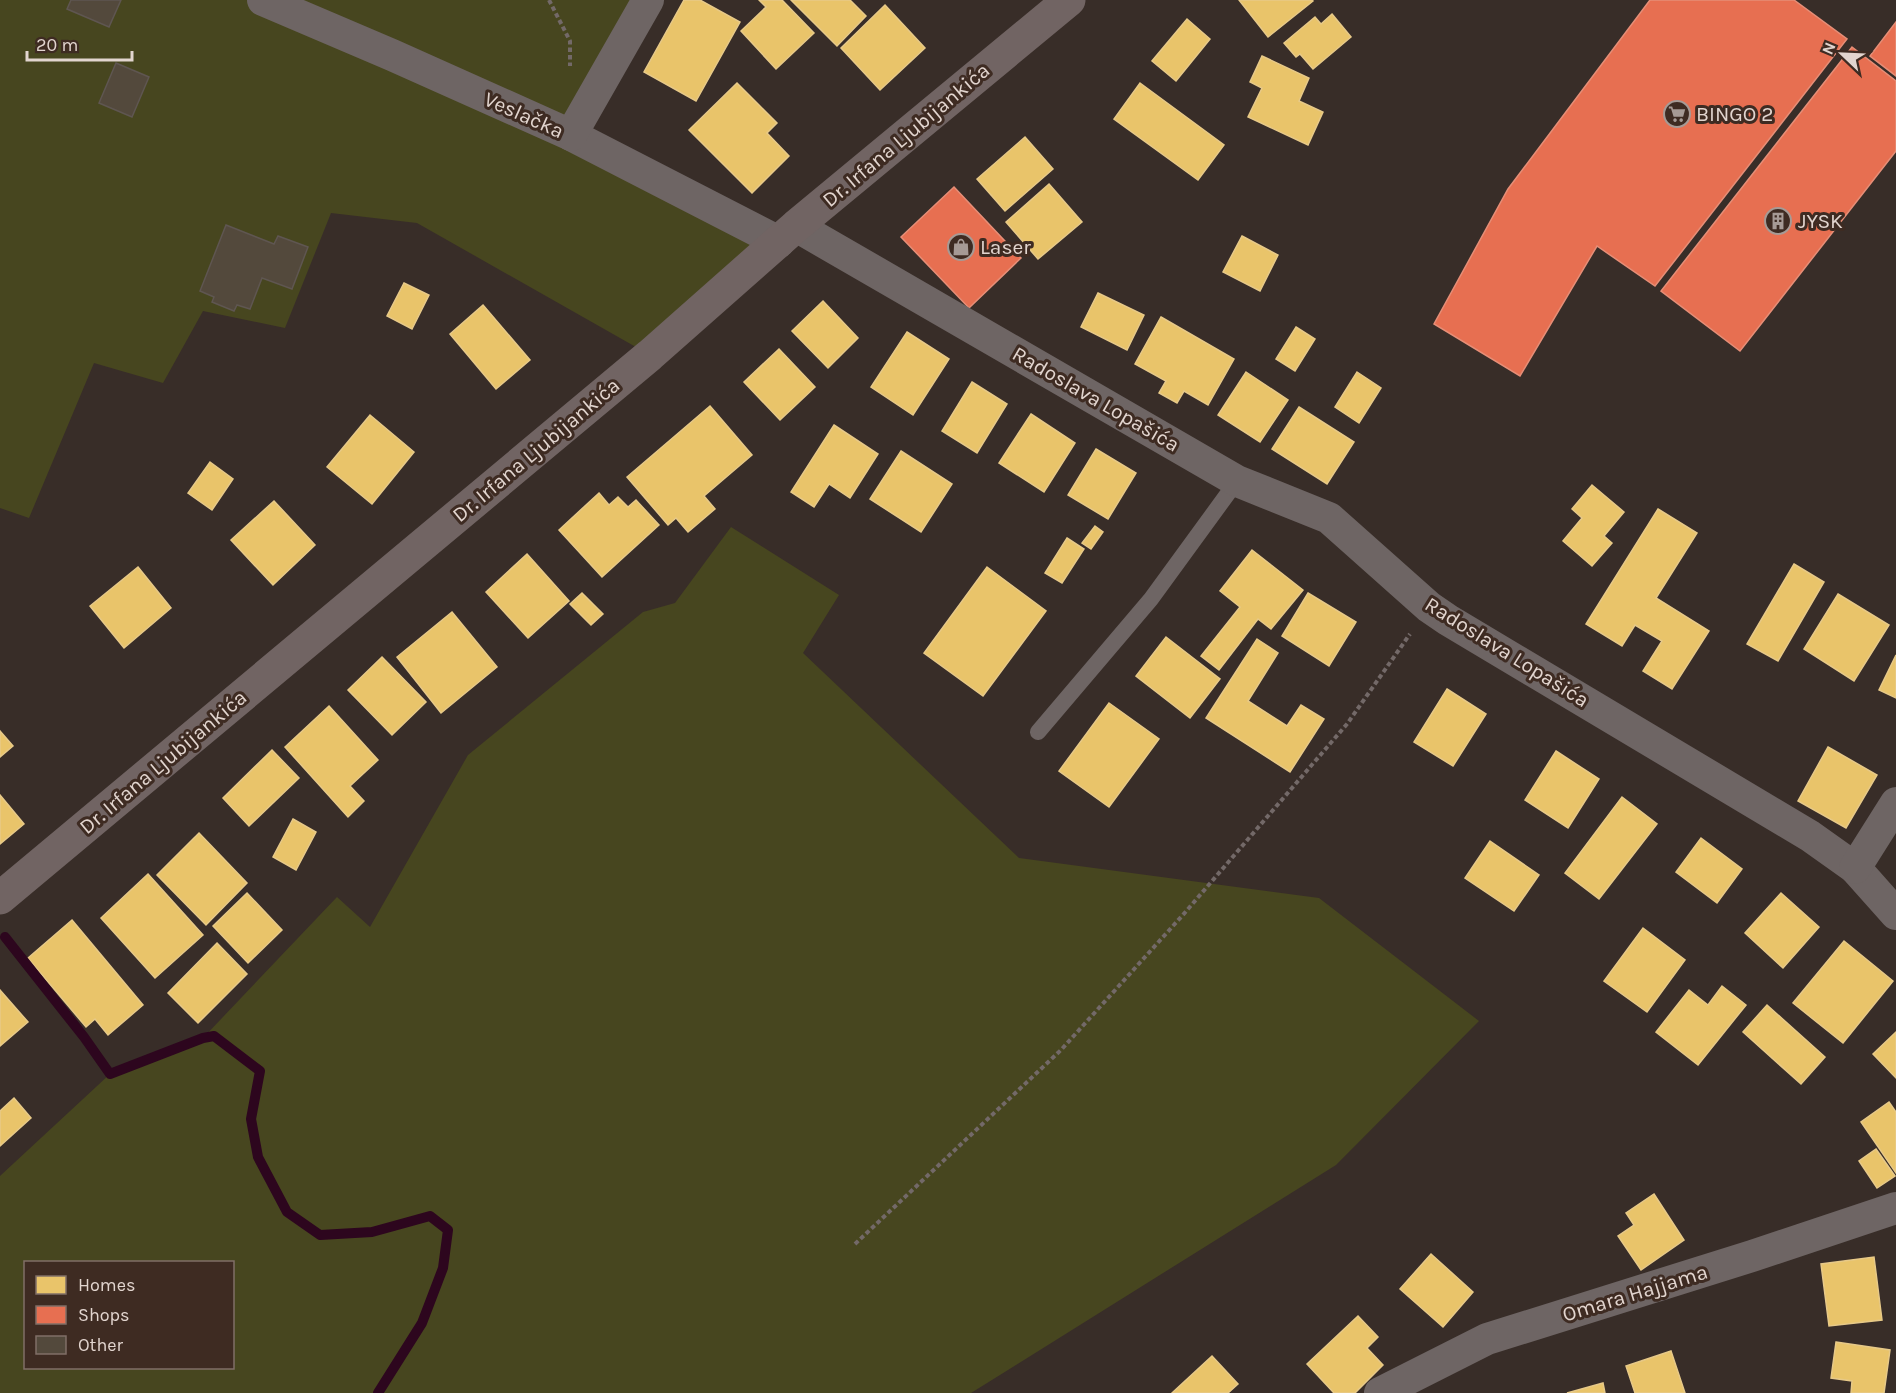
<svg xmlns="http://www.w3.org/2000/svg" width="1896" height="1393" viewBox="0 0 1896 1393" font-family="Karla,sans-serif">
<rect width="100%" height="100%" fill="#382d28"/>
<g fill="#47461f" fill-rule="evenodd">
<polygon points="0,0 648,0 571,135 779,242 650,355 417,223 331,213 285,328 203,311 163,383 94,363 29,518 0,508"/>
<path d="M731,527L839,595L803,653L1019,858L1319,898L1479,1021L1336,1165L971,1393H0V1176L110,1074L203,1038L337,897L370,927L468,755L643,612L675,603ZM26,1262H232V1368H26Z"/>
</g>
<g fill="#e9c46a" stroke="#e7c988" stroke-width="1.5">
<polygon points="684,0 700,0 740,22 696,101 644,72"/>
<polygon points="759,0 782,0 814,33 776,69 741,31 766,7"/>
<polygon points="791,0 850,0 866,16 837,46"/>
<polygon points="1239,0 1312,0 1313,1 1268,37"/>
<polygon points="885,5 925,48 880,90 841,48"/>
<polygon points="1332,14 1351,37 1313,69 1300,54 1296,57 1284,43 1315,17 1321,24"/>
<polygon points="1187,19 1210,39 1176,81 1152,61"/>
<polygon points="1262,56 1309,78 1299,101 1323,112 1308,145 1248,117 1262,88 1250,82"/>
<polygon points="737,83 777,123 767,133 789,156 752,193 689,130"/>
<polygon points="1140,83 1224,145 1198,180 1114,119"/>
<polygon points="1025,137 1053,169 1005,211 977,179"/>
<polygon points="1049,184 1082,222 1038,259 1006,222"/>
<polygon points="1242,236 1278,255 1260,291 1223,272"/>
<polygon points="404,283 429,295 412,329 387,316"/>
<polygon points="1098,293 1144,315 1127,350 1081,327"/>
<polygon points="823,301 858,338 828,368 792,331"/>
<polygon points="483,305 530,360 496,389 450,334"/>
<polygon points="1161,317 1234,359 1208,405 1184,391 1177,403 1159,393 1166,381 1135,364"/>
<polygon points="1296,327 1315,339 1295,371 1276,359"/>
<polygon points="907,332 949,359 913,415 871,387"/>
<polygon points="779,349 815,387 780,420 744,382"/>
<polygon points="1246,372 1288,400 1260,442 1218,415"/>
<polygon points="1357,372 1381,388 1359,423 1335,407"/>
<polygon points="972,382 1007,404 977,453 942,431"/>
<polygon points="710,406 752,455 704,496 715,509 688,532 676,518 668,525 627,477"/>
<polygon points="1299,407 1354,442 1327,484 1272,449"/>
<polygon points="1031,414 1075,443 1044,492 999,463"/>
<polygon points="370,415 414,452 372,504 327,467"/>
<polygon points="834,425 878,454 850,498 829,484 814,507 791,492"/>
<polygon points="1096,449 1136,473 1108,519 1068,495"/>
<polygon points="901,451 952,484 921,532 870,499"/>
<polygon points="210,462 233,479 212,510 188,493"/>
<polygon points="1592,485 1624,512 1604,536 1612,543 1592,566 1563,541 1582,518 1572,509"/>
<polygon points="599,493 609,505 618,497 628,507 636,500 659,525 602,577 559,530"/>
<polygon points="274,501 315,545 273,585 231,540"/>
<polygon points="1658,509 1697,533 1656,598 1709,631 1672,689 1643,671 1662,641 1635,625 1622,646 1586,624"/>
<polygon points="1095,526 1103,532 1091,549 1082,543"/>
<polygon points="1067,538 1084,549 1062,583 1045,573"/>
<polygon points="1252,550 1303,590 1271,629 1258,619 1219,670 1201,656 1240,607 1220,591"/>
<polygon points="527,554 569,601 528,638 486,592"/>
<polygon points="1794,564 1824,582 1778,661 1747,644"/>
<polygon points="138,567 171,608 124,648 90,606"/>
<polygon points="987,567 1046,611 983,696 924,653"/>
<polygon points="582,593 603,614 591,625 570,604"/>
<polygon points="1308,593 1356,622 1329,666 1282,636"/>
<polygon points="1838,594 1889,625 1854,681 1804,649"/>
<polygon points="452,612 497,667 441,713 397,657"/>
<polygon points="1166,637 1220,679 1190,718 1136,676"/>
<polygon points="1257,639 1278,653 1248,701 1287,726 1301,705 1324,719 1290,772 1206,718"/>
<polygon points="1896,655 1896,698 1879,690"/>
<polygon points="382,657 426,702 392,735 348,690"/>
<polygon points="1447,689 1486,714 1453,766 1414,742"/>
<polygon points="1109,703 1159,739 1109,807 1059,771"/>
<polygon points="329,706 378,760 350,786 364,801 348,817 285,747"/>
<polygon points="0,731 13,746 0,757"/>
<polygon points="1828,747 1877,775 1846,828 1798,801"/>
<polygon points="272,750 299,778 249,826 223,798"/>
<polygon points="1556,751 1599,779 1568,828 1525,800"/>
<polygon points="0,795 24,824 0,844"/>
<polygon points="1622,797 1657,824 1599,899 1565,873"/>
<polygon points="293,819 316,832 296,870 273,857"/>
<polygon points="199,833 247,883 206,925 157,875"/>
<polygon points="1701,838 1742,869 1717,903 1676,872"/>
<polygon points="1490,841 1539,875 1514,911 1465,878"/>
<polygon points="148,874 203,935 155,978 101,918"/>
<polygon points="247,893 282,930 248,963 213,926"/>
<polygon points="1781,893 1819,927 1783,968 1745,933"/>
<polygon points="72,920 143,1005 108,1035 95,1019 86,1027 28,958"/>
<polygon points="1643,928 1685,960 1647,1012 1604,981"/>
<polygon points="1844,941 1893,981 1843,1043 1793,1003"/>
<polygon points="217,943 247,974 198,1023 168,993"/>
<polygon points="1722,986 1746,1005 1698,1065 1656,1032 1689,990 1708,1005"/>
<polygon points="0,990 28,1022 0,1046"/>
<polygon points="1767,1005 1825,1057 1801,1084 1743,1032"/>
<polygon points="1896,1032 1896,1078 1873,1054"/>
<polygon points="14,1098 31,1118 0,1146 0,1111"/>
<polygon points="1889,1102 1896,1112 1896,1173 1861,1122"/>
<polygon points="1876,1149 1895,1176 1877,1188 1859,1161"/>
<polygon points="1654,1194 1684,1240 1641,1270 1618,1236 1634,1225 1626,1213"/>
<polygon points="1431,1254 1473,1292 1443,1327 1400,1289"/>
<polygon points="1874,1257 1882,1320 1829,1326 1821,1264"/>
<polygon points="1358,1316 1378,1337 1367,1348 1383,1365 1355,1393 1334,1393 1307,1364"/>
<polygon points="1836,1342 1890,1350 1884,1393 1851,1393 1852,1381 1831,1378"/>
<polygon points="1671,1351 1685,1393 1635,1393 1626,1366"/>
<polygon points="1212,1356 1238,1384 1228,1393 1172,1393"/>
<polygon points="1603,1383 1605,1393 1567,1393"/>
</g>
<g fill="#e76f51" stroke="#e68e77" stroke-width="1.5">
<polygon points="1650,0 1794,0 1847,39 1655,286 1597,246 1520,376 1434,324 1508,189"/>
<polygon points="1896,22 1896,76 1870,56"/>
<polygon points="1852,47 1896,81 1896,151 1740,351 1661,291"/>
<polygon points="954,187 1021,258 969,308 901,237"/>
</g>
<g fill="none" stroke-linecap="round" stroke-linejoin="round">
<polyline stroke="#2d061e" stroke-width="10" points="5,937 84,1037 110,1074 203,1038 214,1036 260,1071 251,1119 258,1157 287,1212 320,1235 372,1232 430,1216 448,1230 443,1268 422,1323 378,1393"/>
</g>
<g fill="#53493c" stroke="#5f5651" stroke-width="1.5">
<polygon points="71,0 121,0 109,27 67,9"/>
<polygon points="116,63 149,77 132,117 99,103"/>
<polygon points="226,225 274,244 278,236 308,247 292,289 262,278 250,309 237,305 234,311 212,302 214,297 200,291"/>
</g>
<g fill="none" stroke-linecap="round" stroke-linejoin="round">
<g stroke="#736968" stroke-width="4" stroke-dasharray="4.5 3" stroke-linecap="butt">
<polyline points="549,0 570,41 570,66"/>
<polyline points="855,1244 1061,1050 1182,916 1347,724 1410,634"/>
</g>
<polyline stroke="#6e6564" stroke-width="16" points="1038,732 1151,599 1237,481"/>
<g stroke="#6e6564" stroke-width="32">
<polyline points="263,0 392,55 571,135 779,242"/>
<polyline points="571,135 648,0"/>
<polyline points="796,226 1237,481 1329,518 1429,607 1448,620 1810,836 1855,868 1896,914"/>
<polyline points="1855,868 1896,803"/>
<polyline points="1380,1393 1487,1339 1752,1256 1896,1208"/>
</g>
<polyline stroke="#716463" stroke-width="33" points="0,898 650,355 796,226 1069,0"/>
</g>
<defs>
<symbol id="supermarket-ring" viewBox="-11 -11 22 22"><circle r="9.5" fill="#3e2b22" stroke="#a69a95" stroke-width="1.5"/><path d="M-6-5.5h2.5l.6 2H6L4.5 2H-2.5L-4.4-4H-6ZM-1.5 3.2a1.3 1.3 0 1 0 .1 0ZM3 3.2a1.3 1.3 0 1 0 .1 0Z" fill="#a69a95"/></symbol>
<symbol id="building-ring" viewBox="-11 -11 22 22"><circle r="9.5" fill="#3e2b22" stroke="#a69a95" stroke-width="1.5"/><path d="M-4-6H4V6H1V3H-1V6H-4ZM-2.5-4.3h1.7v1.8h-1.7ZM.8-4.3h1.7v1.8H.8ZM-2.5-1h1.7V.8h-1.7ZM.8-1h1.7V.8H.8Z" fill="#a69a95"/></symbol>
<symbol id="shop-ring" viewBox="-11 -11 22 22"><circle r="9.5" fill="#3e2b22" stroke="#a69a95" stroke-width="1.5"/><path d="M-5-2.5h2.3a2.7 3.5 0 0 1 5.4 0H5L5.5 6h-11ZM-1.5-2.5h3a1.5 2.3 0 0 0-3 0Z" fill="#a69a95"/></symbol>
</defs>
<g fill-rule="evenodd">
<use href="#supermarket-ring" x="1662" y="99" width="30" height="30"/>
<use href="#building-ring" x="1763" y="206" width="30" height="30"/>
<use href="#shop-ring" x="946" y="232" width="30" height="30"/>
</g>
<g text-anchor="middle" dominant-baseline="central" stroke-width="6" stroke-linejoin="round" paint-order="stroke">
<g font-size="21" fill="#e2d5cf" stroke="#3e2b22" text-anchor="start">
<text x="1696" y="114">BINGO 2</text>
<text x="1798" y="221">JYSK</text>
<text x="980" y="247">Laser</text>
</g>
<g font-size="21" fill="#e2d5cf" stroke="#3e2b22">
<text transform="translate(524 115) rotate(24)">Veslačka</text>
<text transform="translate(906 135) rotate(-40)">Dr. Irfana Ljubijankića</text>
<text transform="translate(1096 399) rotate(30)">Radoslava Lopašića</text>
<text transform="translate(536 450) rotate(-40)">Dr. Irfana Ljubijankića</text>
<text transform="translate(1507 652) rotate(32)">Radoslava Lopašića</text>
<text transform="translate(163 762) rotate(-40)">Dr. Irfana Ljubijankića</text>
<text transform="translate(1635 1293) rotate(-17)">Omara Hajjama</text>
</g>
</g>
<rect x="24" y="1261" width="210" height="108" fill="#3e2b22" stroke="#806f67" stroke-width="1.5"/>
<rect x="36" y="1276" width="30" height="18" fill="#e9c46a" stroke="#806f67" stroke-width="1.5"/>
<text x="78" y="1291" font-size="18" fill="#e2d5cf">Homes</text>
<rect x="36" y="1306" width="30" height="18" fill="#e76f51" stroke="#806f67" stroke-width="1.5"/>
<text x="78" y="1321" font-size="18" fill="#e2d5cf">Shops</text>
<rect x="36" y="1336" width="30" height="18" fill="#53493c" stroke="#806f67" stroke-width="1.5"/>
<text x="78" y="1351" font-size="18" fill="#e2d5cf">Other</text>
<g transform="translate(1842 54) rotate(293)" stroke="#3e2b22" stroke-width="4.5" paint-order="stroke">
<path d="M0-4.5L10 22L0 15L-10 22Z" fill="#e2d5cf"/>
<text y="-9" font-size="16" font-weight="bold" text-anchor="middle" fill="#e2d5cf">N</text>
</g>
<path d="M27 51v9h105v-9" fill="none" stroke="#e2d5cf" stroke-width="3"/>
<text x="36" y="51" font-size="18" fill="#e2d5cf" stroke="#3e2b22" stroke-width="4.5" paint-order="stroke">20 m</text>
</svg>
